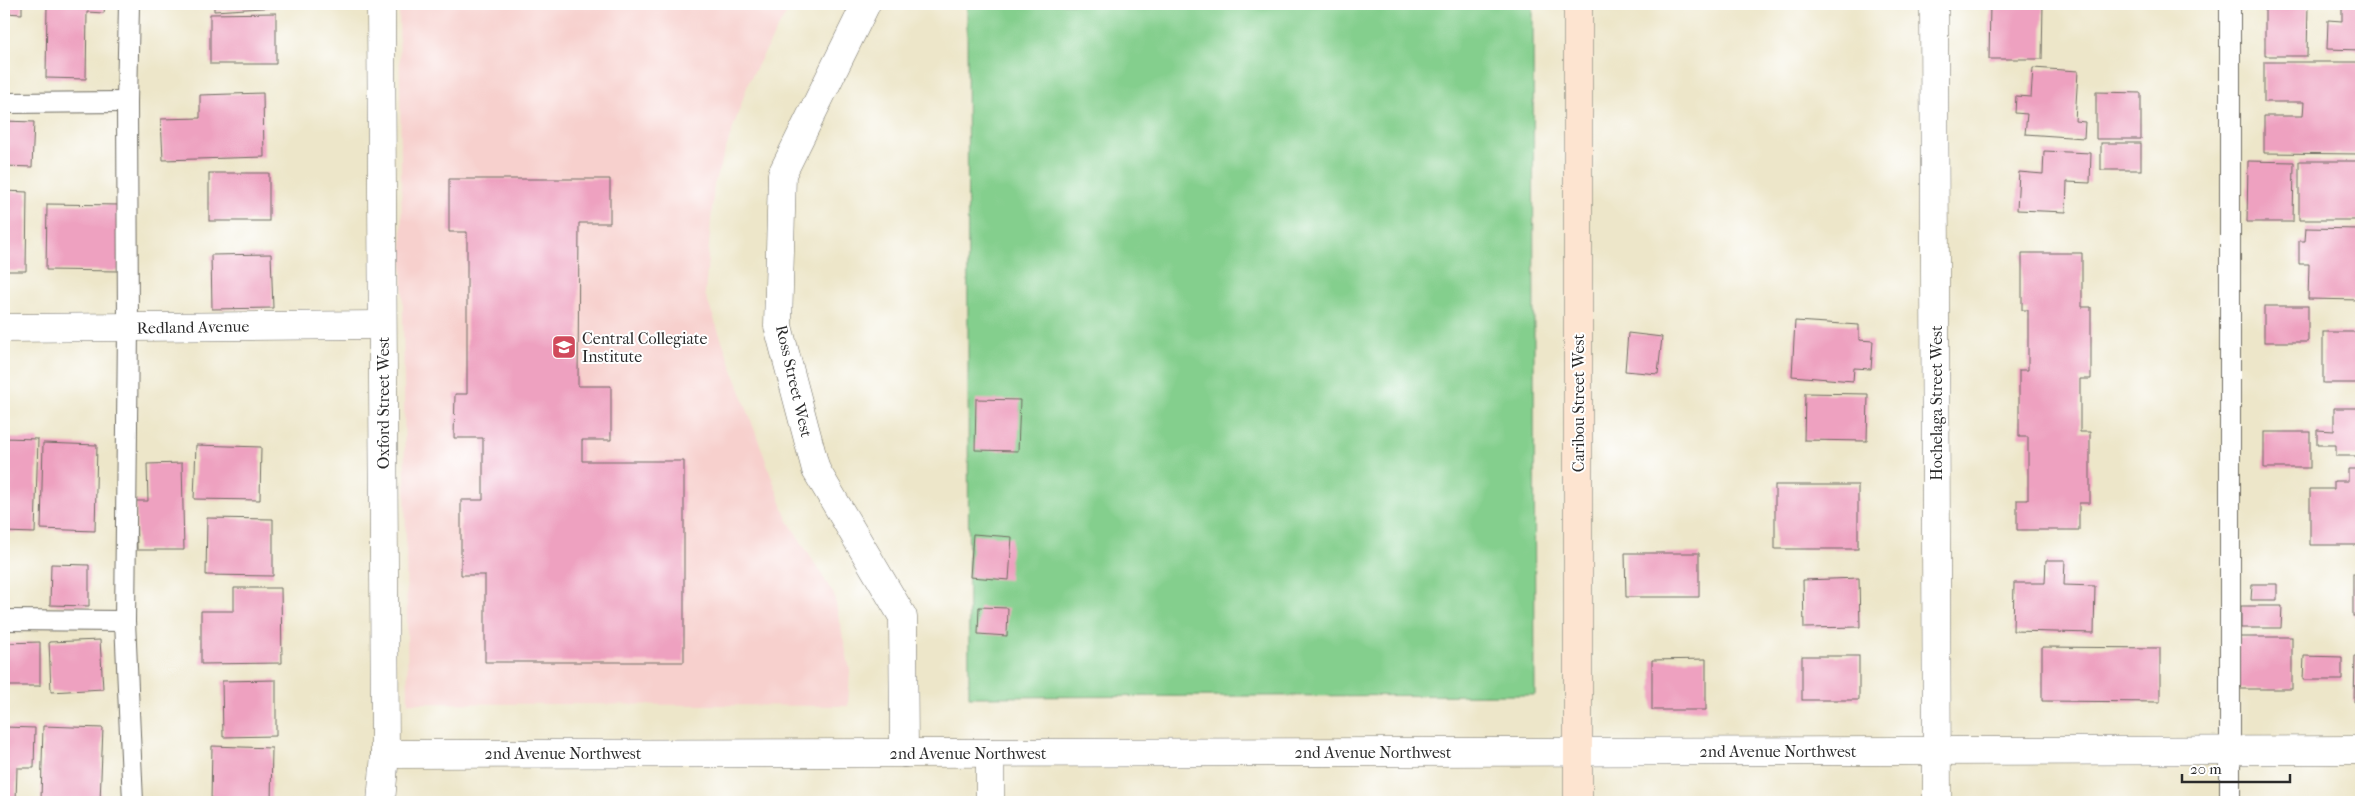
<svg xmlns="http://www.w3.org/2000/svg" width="2365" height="806" viewBox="0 0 2365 806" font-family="'IM FELL French Canon',serif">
<rect width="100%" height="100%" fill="#fff"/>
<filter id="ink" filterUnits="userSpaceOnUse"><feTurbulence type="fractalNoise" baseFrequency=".02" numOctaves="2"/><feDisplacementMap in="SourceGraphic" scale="10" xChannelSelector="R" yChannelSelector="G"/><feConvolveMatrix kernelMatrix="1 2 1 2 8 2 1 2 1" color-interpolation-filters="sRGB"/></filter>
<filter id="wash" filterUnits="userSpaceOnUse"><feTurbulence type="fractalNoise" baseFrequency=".0096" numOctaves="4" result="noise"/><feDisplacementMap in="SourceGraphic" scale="20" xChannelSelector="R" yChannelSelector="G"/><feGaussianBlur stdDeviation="1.12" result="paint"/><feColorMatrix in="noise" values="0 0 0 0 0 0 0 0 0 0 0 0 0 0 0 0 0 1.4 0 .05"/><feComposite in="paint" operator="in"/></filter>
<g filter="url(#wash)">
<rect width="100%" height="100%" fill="#ede6c9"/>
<polygon fill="#f7d0cd" points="399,4 795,4 784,17 749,81 714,184 705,294 787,519 834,595 850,670 848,706 408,703"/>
<polygon fill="#84cf8d" stroke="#587d5c" points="967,4 1533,4 1535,695 969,697"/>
<g id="blocks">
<g fill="#eea1c0">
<polygon points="4,4 22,4 22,14 4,13"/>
<polygon points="47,4 105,4 104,13 87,12 86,79 46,78"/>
<polygon points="214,4 277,4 278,7 214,11"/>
<polygon points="1990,4 2043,4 2042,59 1989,59"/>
<polygon points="2265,4 2308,4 2307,56 2265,56"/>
<polygon points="2342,4 2361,4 2361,50 2327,49 2328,20 2342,21"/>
<polygon points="276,13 276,64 210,64 210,14"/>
<polygon points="2264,62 2361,62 2361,154 2264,153 2264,116 2303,116 2304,102 2264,102"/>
<polygon points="2033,68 2078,71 2075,121 2085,122 2084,138 2025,134 2027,114 2015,113 2016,96 2031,97"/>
<polygon points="2096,92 2141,93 2141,139 2096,139"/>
<polygon points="263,93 264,157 163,160 161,119 200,118 200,95"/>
<polygon points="4,121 34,122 32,167 4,166"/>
<rect x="2101" y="143" width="40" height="27"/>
<polygon points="2044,151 2091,153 2090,183 2067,182 2066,212 2017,210 2019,172 2043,174"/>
<polygon points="2248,161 2294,162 2293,222 2247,222"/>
<rect x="2299" y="161" width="62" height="59"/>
<rect x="209" y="173" width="60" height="48"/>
<polygon points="449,179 610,179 610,223 579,223 578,386 611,386 611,440 582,440 582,461 684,461 684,662 485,662 485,575 461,575 461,500 483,500 483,438 454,438 455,394 467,394 467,232 449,232"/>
<polygon points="4,191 27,192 26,271 4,271"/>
<polygon points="47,204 121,205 119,271 46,270"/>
<polygon points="2306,228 2361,229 2361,300 2308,299 2309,264 2299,264 2299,241 2305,241"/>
<polygon points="2022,253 2082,253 2082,307 2091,307 2091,379 2080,379 2080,432 2090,432 2090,503 2079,503 2079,530 2017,530 2017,500 2028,500 2028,437 2019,437 2019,370 2028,370 2028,310 2022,310"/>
<polygon points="271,254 273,308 212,309 211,255"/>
<rect x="2264" y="306" width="44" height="36"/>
<polygon points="1795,321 1859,325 1859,340 1873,341 1871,369 1854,368 1853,381 1792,376"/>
<rect x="2323" y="332" width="38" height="51"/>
<polygon points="1628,333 1662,337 1658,374 1625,371"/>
<polygon points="1805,393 1868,394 1867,441 1804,440"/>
<polygon points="976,399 1020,400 1018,451 975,450"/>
<polygon points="2334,408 2361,408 2361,456 2336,456 2336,445 2317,445 2317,430 2334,431"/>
<rect x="2264" y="432" width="46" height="36"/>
<polygon points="4,438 38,439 35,533 4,532"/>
<polygon points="43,443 97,445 95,531 41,529"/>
<polygon points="196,445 261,447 260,500 194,499"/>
<polygon points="182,463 184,550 137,550 136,501 148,501 147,464"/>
<polygon points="2348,469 2361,469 2361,545 2310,545 2310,489 2334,489 2334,481 2348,481"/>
<rect x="1775" y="485" width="83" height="64"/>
<polygon points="207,518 273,519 273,576 206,575"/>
<polygon points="973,534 1012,537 1009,580 970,577"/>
<polygon points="1625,553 1699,553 1699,597 1626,597"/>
<polygon points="2046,560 2065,560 2064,585 2095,586 2094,633 2013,631 2014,583 2045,583"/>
<polygon points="51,564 89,565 89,606 50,605"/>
<rect x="2353" y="573" width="8" height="43"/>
<polygon points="1859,578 1860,627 1804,628 1803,580"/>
<polygon points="2252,584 2277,584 2277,600 2251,600"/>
<polygon points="234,588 281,588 282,663 201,664 201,611 234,611"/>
<polygon points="2241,606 2282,606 2281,628 2241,628"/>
<polygon points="979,607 1008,608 1007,636 978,634"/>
<rect x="2237" y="637" width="55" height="52"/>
<polygon points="100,640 103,689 51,692 49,642"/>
<polygon points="40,642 40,686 4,686 4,643"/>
<polygon points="2042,647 2160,648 2160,702 2042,701"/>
<rect x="1802" y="656" width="57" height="44"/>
<polygon points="2304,656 2342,657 2342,680 2303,680"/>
<polygon points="2355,656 2361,656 2361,702 2354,702"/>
<polygon points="1706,659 1706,710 1652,710 1652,660"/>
<polygon points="276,680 276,736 223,737 222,681"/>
<polygon points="43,726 103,728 100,802 41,800"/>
<polygon points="4,727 35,728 34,768 17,768 16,802 4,802"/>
<polygon points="212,746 272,748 271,802 211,802"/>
</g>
</g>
</g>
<g filter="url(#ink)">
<use href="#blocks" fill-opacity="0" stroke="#6f6c62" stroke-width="1"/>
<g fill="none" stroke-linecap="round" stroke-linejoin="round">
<defs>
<g id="lane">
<polyline points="129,4 127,102 128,328 125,621 133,802"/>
<polyline points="4,103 127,102"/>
<polyline points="4,620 125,621"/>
<polyline points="2230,802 2230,4"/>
</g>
<g id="street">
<polyline points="381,4 385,754 381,802"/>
<polyline points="866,4 782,174 778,326 816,470 903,617 904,753"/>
<polyline points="1934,4 1937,802"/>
<polyline points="4,328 382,325"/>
<polyline points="990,753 990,802"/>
<polyline points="385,754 2361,750"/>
</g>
<polyline id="secondary" points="1578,4 1578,802"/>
</defs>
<use href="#lane" stroke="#6f6c62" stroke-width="22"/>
<use href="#street" stroke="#6f6c62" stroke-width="29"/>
<use href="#secondary" stroke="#6f6c62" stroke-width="29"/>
<use href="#lane" stroke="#fff" stroke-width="20"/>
<use href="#street" stroke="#fff" stroke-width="28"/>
<use href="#secondary" stroke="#fde4d0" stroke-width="28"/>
</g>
</g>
<defs>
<symbol id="school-square" viewBox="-11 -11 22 22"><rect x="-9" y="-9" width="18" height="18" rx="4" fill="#d1495b" stroke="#fff"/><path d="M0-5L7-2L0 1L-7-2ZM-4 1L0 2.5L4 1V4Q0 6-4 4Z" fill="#fff"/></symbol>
</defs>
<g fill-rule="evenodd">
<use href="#school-square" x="550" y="333" width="28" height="28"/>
</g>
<g text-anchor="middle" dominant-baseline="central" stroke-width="4" stroke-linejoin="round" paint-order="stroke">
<g font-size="16" fill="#2b2b2b" stroke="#fff">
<text transform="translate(193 327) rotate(-1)">Redland Avenue</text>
<text transform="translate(794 381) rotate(77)">Ross Street West</text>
<text transform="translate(383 403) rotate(-90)">Oxford Street West</text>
<text transform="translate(1578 403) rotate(-90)">Caribou Street West</text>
<text transform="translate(1936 403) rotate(-90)">Hochelaga Street West</text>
<text x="1778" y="751">2nd Avenue Northwest</text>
<text x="1373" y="752">2nd Avenue Northwest</text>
<text x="563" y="753">2nd Avenue Northwest</text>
<text x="968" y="753">2nd Avenue Northwest</text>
</g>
<g font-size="16" fill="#2b2b2b" stroke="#fff" text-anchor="start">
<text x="582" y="338">Central Collegiate<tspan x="582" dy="18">Institute</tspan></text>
</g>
</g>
<rect width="2365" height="806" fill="none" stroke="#fff" stroke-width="20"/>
<path d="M2182 774v8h108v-8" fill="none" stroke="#2b2b2b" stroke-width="2.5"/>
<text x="2190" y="774" font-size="15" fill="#2b2b2b" stroke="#ffffff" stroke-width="4" paint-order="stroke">20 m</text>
</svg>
